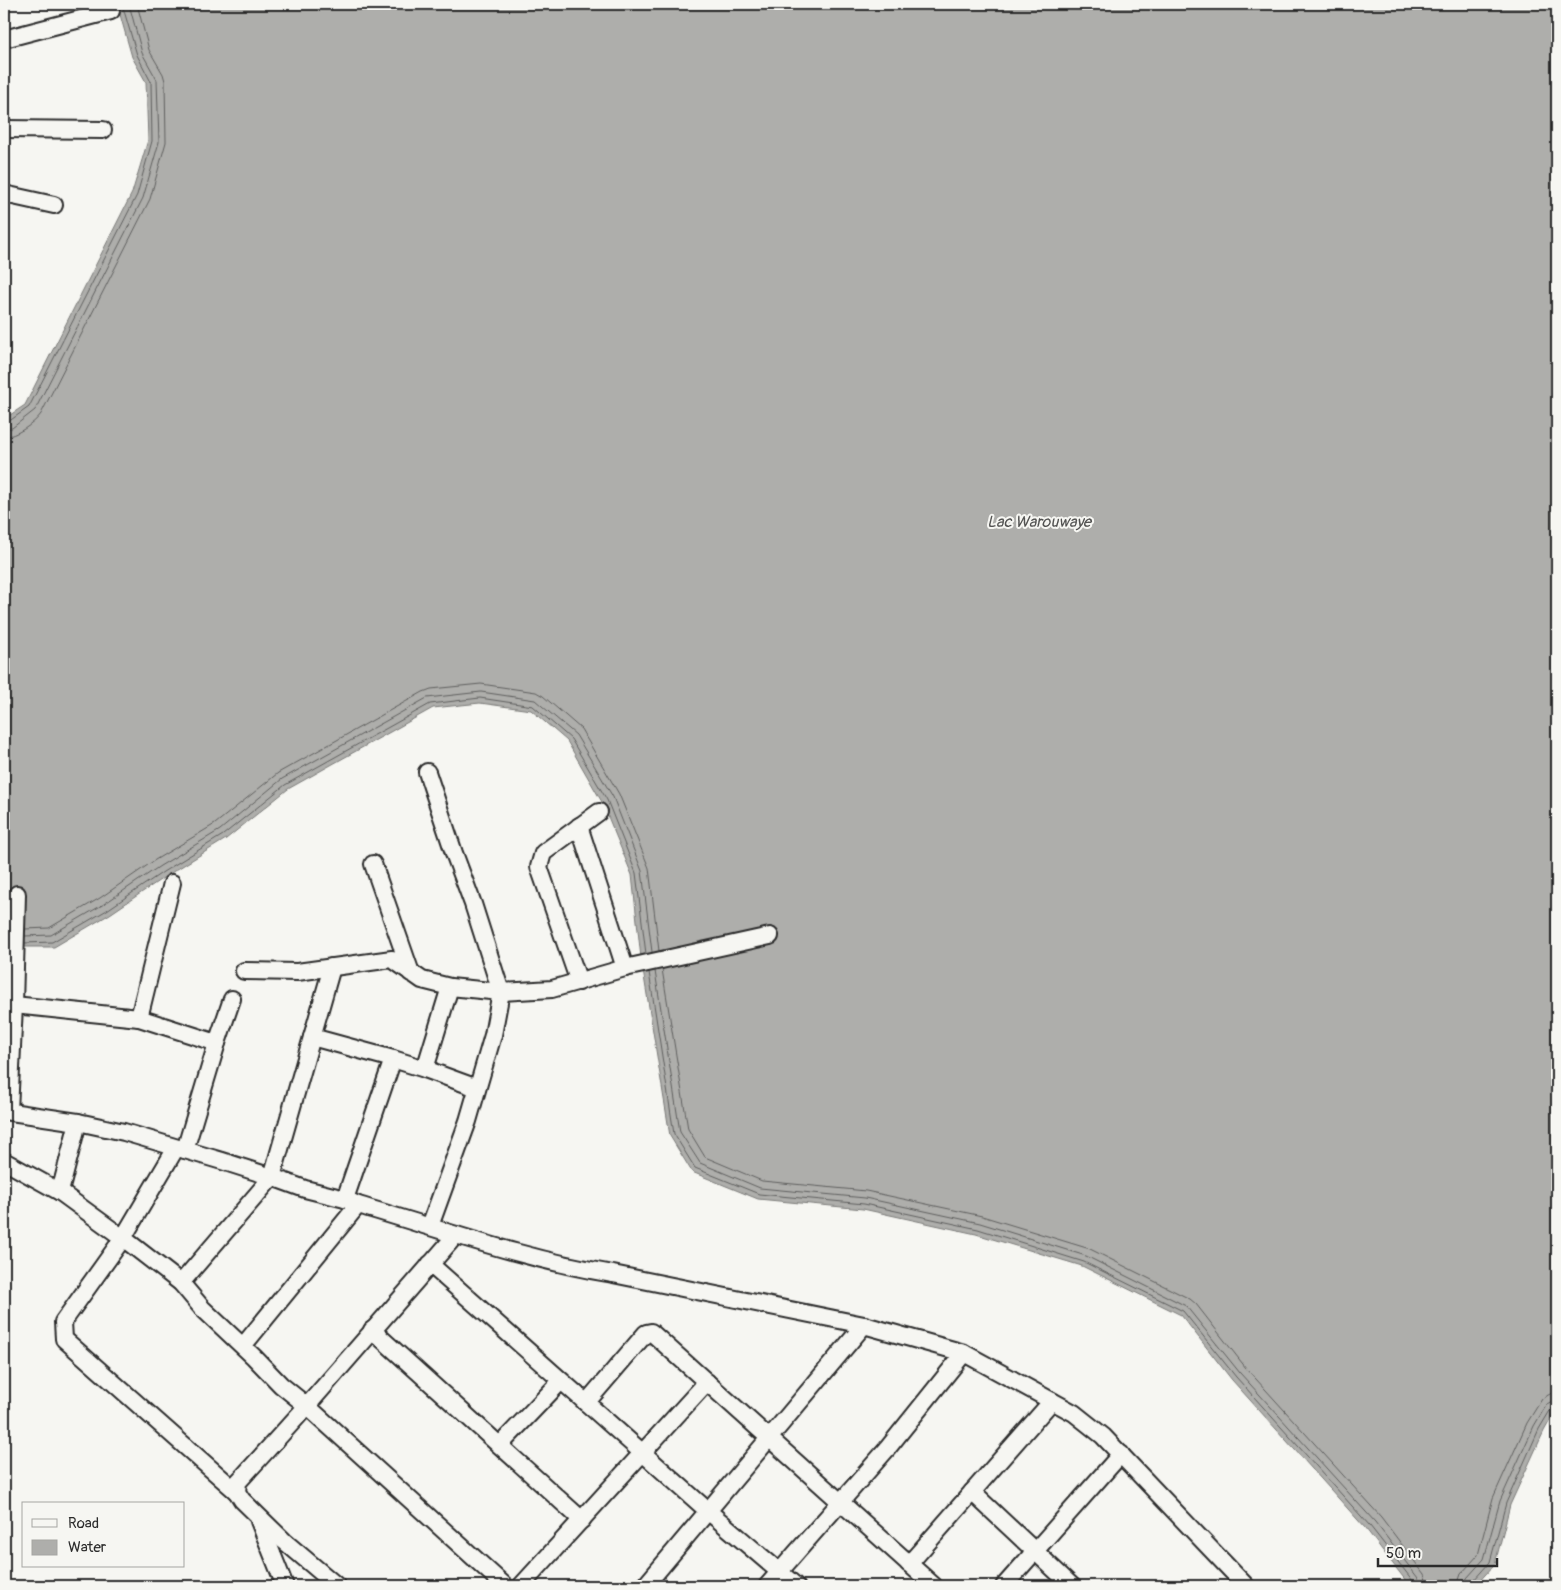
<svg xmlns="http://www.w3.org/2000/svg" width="1561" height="1590" viewBox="0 0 1561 1590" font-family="Pangolin,sans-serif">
<rect width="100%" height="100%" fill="#f6f6f2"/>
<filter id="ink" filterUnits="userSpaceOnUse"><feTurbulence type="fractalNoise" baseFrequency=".02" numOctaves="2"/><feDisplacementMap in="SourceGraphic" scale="10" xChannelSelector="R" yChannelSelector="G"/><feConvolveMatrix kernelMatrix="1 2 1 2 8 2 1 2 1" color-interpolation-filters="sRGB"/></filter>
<g filter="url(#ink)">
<polygon fill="#aeaeab" stroke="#7a7a78" points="117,4 1557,4 1557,1408 1544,1431 1510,1505 1495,1564 1475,1586 1410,1586 1366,1529 1232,1380 1181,1315 1082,1266 976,1234 863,1209 758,1199 692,1172 670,1136 641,958 632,875 602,802 567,741 531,710 480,703 433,708 288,789 226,839 166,876 110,914 54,947 4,947 4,419 25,405 132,193 148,140 146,82 132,57"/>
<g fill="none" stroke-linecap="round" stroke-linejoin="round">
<g stroke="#5f5f5e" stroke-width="1">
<polyline points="4,423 8,422 29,407 137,195 152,141 151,82 137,55 122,4"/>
<polyline points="4,429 12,428 35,410 143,198 159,142 157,80 142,53 129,4"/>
<path d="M4,437C16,436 34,424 41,414L150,199L166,142L165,81L163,74L149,50L137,4"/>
<polyline points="25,929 49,928 100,898 155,860 215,824 278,773 423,692 431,689 481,684 536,692 543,696 581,729 619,794 649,868 659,951"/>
<polyline points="25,936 51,935 104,904 160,866 220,830 282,779 427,698 481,692 535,700 576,735 613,797 642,871 652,952"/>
<polyline points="25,943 52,942 107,910 163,872 223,835 285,785 430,704 480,698 533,706 571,739 607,800 636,873 646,954"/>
<polyline points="662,969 688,1129 705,1157 762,1181 866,1191 982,1216 1090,1249 1190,1299 1196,1304 1246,1368 1381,1517 1424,1574 1428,1586"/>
<polyline points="655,971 680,1132 700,1163 760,1188 865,1198 980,1223 1086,1256 1186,1306 1240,1373 1375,1522 1418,1578 1420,1586"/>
<polyline points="649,972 674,1134 695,1168 759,1194 864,1204 978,1229 1084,1262 1183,1311 1236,1377 1370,1526 1413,1581 1414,1586"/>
<polyline points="1457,1586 1461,1574 1478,1555 1493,1498 1527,1423 1542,1399 1548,1394 1557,1392"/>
<polyline points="1465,1586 1467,1578 1484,1559 1500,1501 1534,1426 1547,1404 1552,1401 1557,1400"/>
<polyline points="1471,1586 1473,1581 1490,1562 1506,1503 1539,1429 1551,1409 1557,1406"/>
</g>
<defs>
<g id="street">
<polyline points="4,39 111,11"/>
<polyline points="4,129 103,130"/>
<polyline points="4,194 54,205"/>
<polyline points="427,772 454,853 473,904 501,992 552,989 625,968 770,936"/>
<polyline points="579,826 625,968"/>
<polyline points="373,864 411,973"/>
<polyline points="244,971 297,972 392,959 422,980 450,987 501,992 493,1035 468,1121 430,1226"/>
<polyline points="579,982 539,867 543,853 599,812"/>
<polyline points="14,1005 139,1018 217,1043"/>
<polyline points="139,1018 172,883"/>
<polyline points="312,1037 393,1059"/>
<polyline points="425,1069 477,1088"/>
<path d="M4,1111L78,1122L124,1132L222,1161L272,1177L305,1189L345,1199L358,1205C443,1230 527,1260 613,1274L864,1325L964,1353L1074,1413L1103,1436L1246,1586"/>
<polyline points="9,1111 14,1005 17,894"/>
<polyline points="176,1148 123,1238 63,1322 64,1339 237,1492"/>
<polyline points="185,1150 217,1043 232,999"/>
<polyline points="4,1161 60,1192 123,1238 181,1283 202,1308 254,1357 281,1385 307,1406 238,1482 237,1492 242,1500 284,1541 337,1586"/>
<polyline points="60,1192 78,1122"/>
<polyline points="345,1199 393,1059 425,1069 450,987"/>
<polyline points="456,1235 307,1406 505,1586"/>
<polyline points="430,1264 708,1511 796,1586"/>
<polyline points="181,1283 272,1177 332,967"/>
<polyline points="372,1330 582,1520"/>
<polyline points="243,1346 358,1205"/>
<polyline points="586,1403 646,1333 651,1332 934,1586"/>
<polyline points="500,1445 561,1381"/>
<polyline points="972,1492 1072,1586"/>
<polyline points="259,1521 285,1586"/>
<polyline points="909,1564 1052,1401"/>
<polyline points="521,1586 707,1382"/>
<polyline points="645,1586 864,1325"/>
<polyline points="767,1586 887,1449 964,1353"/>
<polyline points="1004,1586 1121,1454"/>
</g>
</defs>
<use href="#street" stroke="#2b2b2b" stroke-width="20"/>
<use href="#street" stroke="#f6f6f2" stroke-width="16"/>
</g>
</g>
<g text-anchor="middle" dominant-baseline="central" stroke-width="4" stroke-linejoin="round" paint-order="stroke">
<g font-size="16" font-style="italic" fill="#525251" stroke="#f6f6f2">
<text x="1039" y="522">Lac Warouwaye</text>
</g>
</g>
<rect width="1561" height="1590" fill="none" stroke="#f6f6f2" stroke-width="20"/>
<rect x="10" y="10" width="1541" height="1570" fill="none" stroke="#2b2b2b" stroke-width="2" filter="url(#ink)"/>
<rect x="22" y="1502" width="162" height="65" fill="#f6f6f2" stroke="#a5a5a2"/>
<rect x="32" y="1519" width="25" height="8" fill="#f6f6f2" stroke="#a5a5a2"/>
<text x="68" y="1528" font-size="15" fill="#2b2b2b">Road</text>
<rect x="32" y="1540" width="25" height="15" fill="#aeaeab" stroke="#a5a5a2"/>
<text x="68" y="1552" font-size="15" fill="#2b2b2b">Water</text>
<path d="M1378 1558v8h119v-8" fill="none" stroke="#2b2b2b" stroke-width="2.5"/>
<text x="1386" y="1558" font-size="15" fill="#2b2b2b" stroke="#f6f6f2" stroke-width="4" paint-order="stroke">50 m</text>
</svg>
